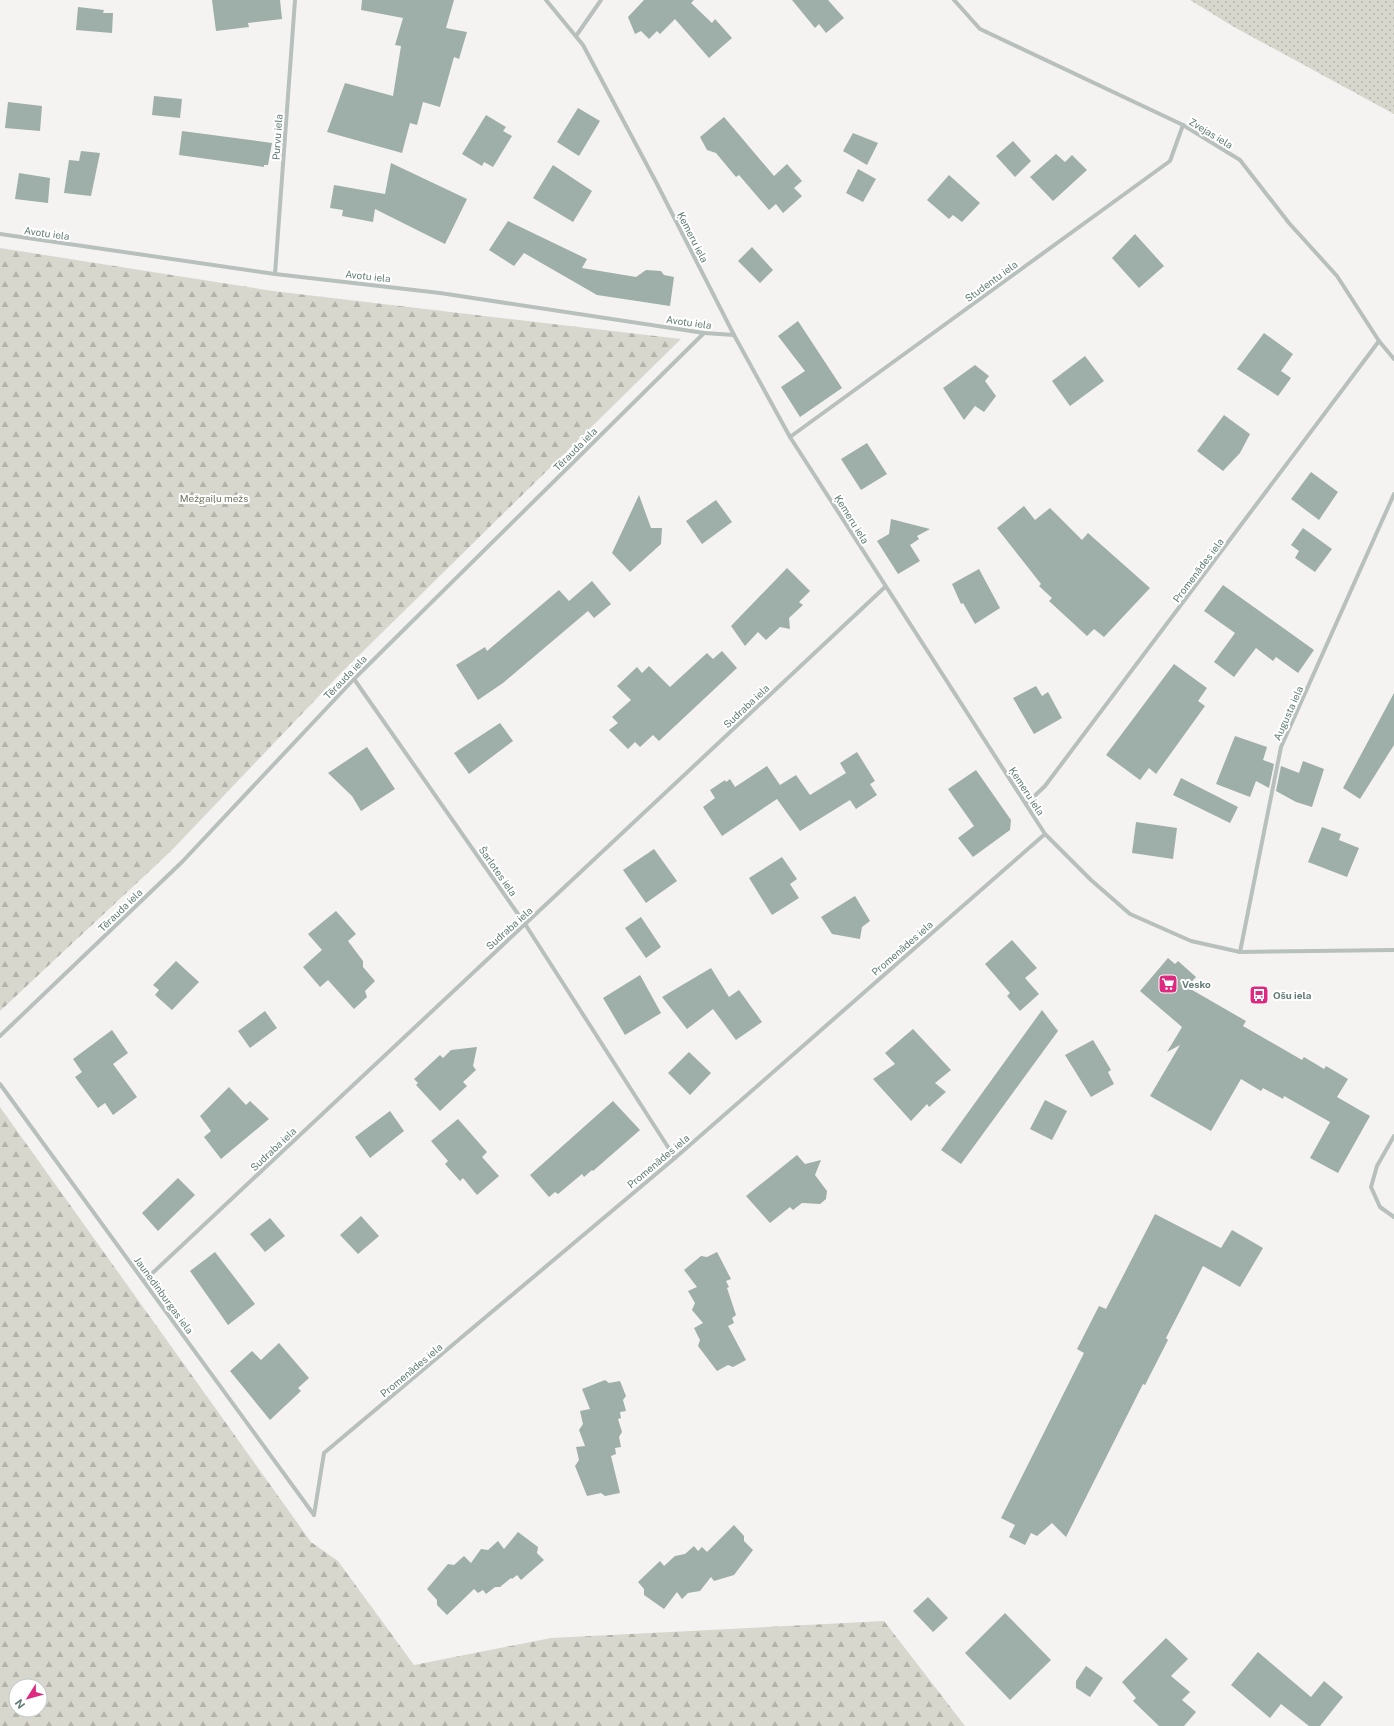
<svg xmlns="http://www.w3.org/2000/svg" width="1394" height="1726" viewBox="0 0 1394 1726" font-family="'Public Sans',sans-serif">
<defs>
<pattern id="forest-firs" width="22" height="20" patternUnits="userSpaceOnUse"><rect width="22" height="20" fill="#d8d7ce"/><path d="M5 1l3.5 6h-7zM16 11l3.5 6h-7z" fill="#b3b3ac"/></pattern>
<pattern id="garden-dots" width="8" height="8" patternUnits="userSpaceOnUse"><rect width="8" height="8" fill="#d8d7ce"/><path d="M2 2h.1M6 6h.1" fill="none" stroke="#b3b3ac" stroke-width="1.8" stroke-linecap="round"/></pattern>
</defs>
<rect width="100%" height="100%" fill="#f5f3f1"/>
<g fill="url(#forest-firs)" fill-rule="evenodd">
<polygon points="0,248 273,291 681,339 339,675 171,851 0,1011"/>
<path d="M0,1107L311,1542L338,1561L414,1665L551,1638L884,1621L965,1726H0ZM16,1686H40V1710H16Z"/>
</g>
<polygon fill="url(#garden-dots)" points="1190,0 1394,0 1394,114 1234,27"/>
<g fill="#9eaea9">
<polygon points="212,0 280,0 282,19 248,23 249,27 216,31"/>
<polygon points="362,0 454,0 446,28 467,32 459,59 454,57 440,107 423,102 417,125 410,123 402,153 327,132 345,83 393,96 401,46 395,45 403,18 361,10"/>
<polygon points="644,0 694,0 691,3 712,23 715,19 732,38 709,58 675,19 660,34 657,31 649,39 641,31 635,34 628,17"/>
<polygon points="792,0 828,0 844,18 826,33 819,24 815,28"/>
<polygon points="78,7 104,10 103,13 113,13 112,33 76,30"/>
<polygon points="154,96 182,99 180,118 152,115"/>
<polygon points="8,102 42,106 40,131 5,128"/>
<polygon points="578,108 600,121 579,156 557,142"/>
<polygon points="486,115 506,127 503,131 512,136 493,167 484,162 482,166 462,154"/>
<polygon points="724,117 774,176 787,164 802,181 794,188 802,196 783,213 776,204 769,210 739,175 736,177 716,153 707,150 700,137"/>
<polygon points="182,131 272,143 268,165 264,165 264,167 179,155"/>
<polygon points="853,133 878,143 867,165 843,151"/>
<polygon points="1013,141 1031,161 1015,177 996,156"/>
<polygon points="81,151 100,153 91,196 64,193 69,160 79,161"/>
<polygon points="1056,154 1065,162 1072,155 1087,170 1053,201 1030,177"/>
<polygon points="391,163 467,199 445,244 375,209 373,222 342,216 343,210 330,208 334,185 385,194"/>
<polygon points="553,165 592,191 573,222 533,198"/>
<polygon points="858,169 876,179 863,202 846,193"/>
<polygon points="19,173 50,178 48,203 15,199"/>
<polygon points="949,175 980,203 962,222 953,215 949,219 927,200"/>
<polygon points="508,221 587,259 582,268 636,277 646,270 661,271 664,275 674,277 670,306 597,295 524,253 514,266 489,250"/>
<polygon points="1135,234 1164,266 1139,288 1112,258"/>
<polygon points="752,247 773,270 760,283 738,261"/>
<polygon points="798,321 842,388 800,417 781,387 805,371 778,336"/>
<polygon points="1264,333 1293,354 1281,371 1291,378 1278,396 1237,369"/>
<polygon points="1085,356 1104,381 1070,406 1052,381"/>
<polygon points="975,365 989,376 985,381 996,396 984,412 975,406 964,420 943,388"/>
<polygon points="1224,415 1250,434 1240,453 1223,471 1197,451"/>
<polygon points="867,443 887,474 861,490 841,459"/>
<polygon points="1311,472 1338,492 1319,520 1291,499"/>
<polygon points="639,495 651,528 662,528 661,544 630,572 612,553"/>
<polygon points="716,500 732,522 702,544 686,521"/>
<polygon points="1024,506 1035,520 1050,508 1082,540 1088,533 1150,588 1104,637 1094,629 1087,636 1049,601 1052,598 1039,586 1041,584 997,528"/>
<polygon points="891,519 930,529 917,536 919,539 910,545 920,561 898,574 877,541 889,534"/>
<polygon points="1303,528 1332,549 1315,572 1295,558 1299,551 1291,545"/>
<polygon points="787,568 810,591 799,602 803,605 789,618 790,629 780,627 766,640 758,632 745,646 731,626"/>
<polygon points="979,569 1000,608 975,624 963,603 961,604 952,584"/>
<polygon points="592,581 611,604 594,618 588,611 503,683 478,700 456,665 485,647 487,651 559,590 569,601"/>
<polygon points="1223,585 1314,650 1298,673 1276,657 1273,661 1256,648 1234,677 1214,662 1235,633 1204,611"/>
<polygon points="722,651 737,668 659,741 653,735 640,747 635,742 628,749 609,730 618,723 612,717 631,700 617,686 637,667 642,673 649,666 670,687 707,653 713,659"/>
<polygon points="1174,664 1207,688 1198,701 1205,706 1156,774 1149,768 1140,780 1106,755"/>
<polygon points="1036,686 1042,696 1048,692 1062,718 1034,734 1013,698"/>
<polygon points="1394,693 1394,745 1360,799 1343,788"/>
<polygon points="500,723 513,741 469,774 454,753"/>
<polygon points="1235,736 1267,747 1263,760 1274,764 1269,788 1256,781 1250,797 1216,784"/>
<polygon points="367,747 395,789 361,811 352,796 328,773"/>
<polygon points="857,752 875,781 870,784 877,795 856,809 850,800 800,831 777,799 722,836 703,807 715,798 710,790 725,780 726,782 730,779 735,787 767,766 780,785 796,775 810,795 846,773 840,763"/>
<polygon points="1303,761 1324,769 1312,807 1296,802 1276,791 1281,766 1299,773"/>
<polygon points="976,770 1011,820 1010,830 973,857 958,838 974,826 948,789"/>
<polygon points="1181,778 1238,807 1230,823 1173,795"/>
<polygon points="1136,822 1177,828 1173,859 1132,853"/>
<polygon points="1322,827 1341,834 1339,840 1359,848 1347,877 1308,862"/>
<polygon points="654,849 677,881 646,903 623,870"/>
<polygon points="782,857 797,879 790,884 799,898 772,915 749,878"/>
<polygon points="855,896 870,921 862,927 860,939 832,934 821,917"/>
<polygon points="336,911 356,934 348,941 363,961 363,967 375,981 365,991 367,997 354,1009 328,980 320,987 303,967 322,950 308,934"/>
<polygon points="641,917 661,947 646,958 625,928"/>
<polygon points="1012,940 1037,968 1025,978 1039,994 1020,1011 1007,996 1010,993 985,964"/>
<polygon points="1168,958 1175,964 1178,961 1196,977 1187,987 1246,1021 1243,1026 1302,1060 1304,1057 1324,1069 1326,1066 1348,1079 1337,1097 1370,1116 1338,1173 1310,1158 1330,1122 1284,1096 1283,1099 1263,1088 1261,1091 1241,1079 1211,1131 1150,1096 1180,1045 1167,1052 1182,1027 1140,991"/>
<polygon points="176,961 199,982 172,1010 155,995 159,990 153,985"/>
<polygon points="711,968 729,997 739,990 762,1022 736,1040 713,1009 687,1029 662,997"/>
<polygon points="640,975 661,1013 625,1035 603,998"/>
<polygon points="1042,1010 1058,1031 961,1164 941,1150"/>
<polygon points="265,1011 277,1028 250,1048 238,1031"/>
<polygon points="913,1029 951,1070 935,1083 946,1092 929,1107 927,1104 911,1121 873,1079 895,1064 885,1053"/>
<polygon points="112,1030 128,1053 113,1064 137,1097 113,1115 105,1103 98,1108 75,1077 82,1072 73,1059"/>
<polygon points="1093,1040 1111,1070 1108,1072 1114,1084 1091,1097 1065,1055"/>
<polygon points="477,1047 473,1066 476,1070 463,1082 467,1086 440,1111 416,1085 418,1083 414,1079 440,1055 443,1058 451,1050"/>
<polygon points="689,1052 711,1073 690,1095 668,1073"/>
<polygon points="229,1087 246,1105 250,1101 269,1119 221,1159 204,1137 211,1131 200,1116"/>
<polygon points="1045,1100 1067,1111 1052,1140 1030,1129"/>
<polygon points="613,1101 640,1130 593,1171 592,1170 584,1177 582,1174 558,1194 555,1192 549,1197 530,1175"/>
<polygon points="390,1111 404,1131 370,1158 355,1137"/>
<polygon points="458,1119 487,1152 482,1157 499,1176 477,1195 463,1178 460,1181 445,1164 448,1161 431,1141"/>
<polygon points="797,1155 805,1164 821,1160 815,1175 827,1191 826,1199 820,1204 802,1203 793,1210 790,1207 770,1223 746,1196"/>
<polygon points="178,1178 195,1195 158,1231 142,1213"/>
<polygon points="1155,1214 1221,1248 1232,1230 1263,1248 1240,1287 1203,1266 1166,1338 1168,1340 1145,1385 1143,1384 1066,1537 1052,1523 1037,1536 1031,1533 1025,1545 1009,1537 1015,1525 1001,1518 1084,1353 1077,1349 1099,1306 1106,1309"/>
<polygon points="361,1216 379,1236 358,1254 340,1235"/>
<polygon points="270,1218 285,1236 265,1252 250,1234"/>
<polygon points="215,1252 255,1304 228,1325 190,1271"/>
<polygon points="717,1252 731,1279 726,1281 729,1287 727,1288 736,1315 732,1318 734,1323 728,1326 746,1360 733,1367 728,1365 717,1371 698,1346 700,1340 694,1328 703,1323 692,1310 695,1303 688,1291 697,1287 684,1270 701,1256 707,1257"/>
<polygon points="279,1343 309,1378 298,1388 301,1391 270,1420 230,1371 252,1351 261,1360"/>
<polygon points="605,1380 609,1383 620,1381 626,1396 623,1400 626,1411 620,1412 621,1418 618,1419 622,1432 619,1437 621,1447 615,1448 616,1454 611,1456 620,1493 605,1496 601,1493 587,1496 575,1466 579,1460 576,1447 585,1446 579,1430 583,1424 580,1411 590,1409 582,1389"/>
<polygon points="734,1525 744,1536 744,1541 753,1550 734,1575 714,1581 711,1577 700,1591 688,1593 682,1599 677,1592 664,1609 644,1595 644,1589 638,1582 660,1561 664,1566 675,1556 685,1554 694,1546 698,1551 702,1547 707,1552"/>
<polygon points="518,1532 538,1547 537,1553 544,1560 521,1580 517,1575 512,1579 511,1578 500,1587 495,1587 486,1594 483,1590 478,1593 474,1589 447,1615 437,1605 437,1600 427,1589 448,1564 454,1565 464,1556 471,1563 481,1549 488,1550 498,1541 504,1549"/>
<polygon points="928,1597 948,1618 933,1632 913,1611"/>
<polygon points="1005,1613 1051,1660 1010,1700 965,1653"/>
<polygon points="1166,1638 1188,1659 1171,1676 1190,1692 1182,1700 1196,1712 1184,1726 1159,1726 1133,1701 1136,1698 1122,1682"/>
<polygon points="1258,1652 1311,1697 1324,1681 1343,1697 1320,1726 1309,1726 1281,1704 1270,1718 1231,1685"/>
<polygon points="1086,1666 1103,1678 1090,1697 1076,1688 1076,1681"/>
</g>
<g fill="none" stroke-linecap="round" stroke-linejoin="round">
<g stroke="#b7c0bd" stroke-width="4">
<polyline points="546,0 583,45 656,182 734,335 790,437 1045,834 1091,880 1130,914 1191,941 1240,952 1394,950"/>
<polyline points="954,0 980,29 1183,125 1240,160 1289,223 1337,276 1379,341 1394,359"/>
<polyline points="576,36 601,0"/>
<polyline points="0,234 275,274 440,293 704,333 734,335"/>
<polyline points="275,274 295,0"/>
<polyline points="790,437 1170,161 1183,125"/>
<polyline points="354,679 525,924 675,1158"/>
<polyline points="1026,804 1045,786 1379,341"/>
<polyline points="1240,952 1281,747 1394,494"/>
<polyline points="0,1036 182,862 354,679 704,333"/>
<polyline points="0,1084 314,1515"/>
<polyline points="1394,1136 1377,1166 1371,1187 1380,1207 1394,1217"/>
<polyline points="144,1281 885,587"/>
<polyline points="314,1515 324,1453 675,1158 1045,834"/>
</g>
</g>
<defs>
<symbol id="supermarket-square" viewBox="-11 -11 22 22"><rect x="-9" y="-9" width="18" height="18" rx="4" fill="#dd2a80" stroke="#fff"/><path d="M-6-5.5h2.5l.6 2H6L4.5 2H-2.5L-4.4-4H-6ZM-1.5 3.2a1.3 1.3 0 1 0 .1 0ZM3 3.2a1.3 1.3 0 1 0 .1 0Z" fill="#fff"/></symbol>
<symbol id="bus-square" viewBox="-11 -11 22 22"><rect x="-9" y="-9" width="18" height="18" rx="4" fill="#dd2a80" stroke="#fff"/><path d="M-5-6H5V4H4V6H2V4H-2V6H-4V4H-5ZM-3.5-4V0h7V-4ZM-3.5 1.2v1.5H-2V1.2ZM2 1.2v1.5H3.5V1.2Z" fill="#fff"/></symbol>
</defs>
<g fill-rule="evenodd">
<use href="#supermarket-square" x="1157" y="973" width="22" height="22"/>
<use href="#bus-square" x="1248" y="984" width="22" height="22"/>
</g>
<g text-anchor="middle" dominant-baseline="central" stroke-width="4" stroke-linejoin="round" paint-order="stroke">
<g font-size="10" fill="#617c75" stroke="#fff">
<text transform="translate(1211 133) rotate(31)">Zvejas iela</text>
<text transform="translate(277 137) rotate(-86)">Purvu iela</text>
<text transform="translate(47 233) rotate(8)">Avotu iela</text>
<text transform="translate(693 237) rotate(63)">Ķemeru iela</text>
<text transform="translate(368 276) rotate(6)">Avotu iela</text>
<text transform="translate(991 281) rotate(-36)">Studentu iela</text>
<text transform="translate(689 322) rotate(8)">Avotu iela</text>
<text transform="translate(575 449) rotate(-45)">Tērauda iela</text>
<text transform="translate(852 519) rotate(58)">Ķemeru iela</text>
<text transform="translate(1198 570) rotate(-53)">Promenādes iela</text>
<text transform="translate(345 677) rotate(-46)">Tērauda iela</text>
<text transform="translate(746 706) rotate(-43)">Sudraba iela</text>
<text transform="translate(1288 713) rotate(-66)">Augusta iela</text>
<text transform="translate(1027 791) rotate(57)">Ķemeru iela</text>
<text transform="translate(498 871) rotate(55)">Šarlotes iela</text>
<text transform="translate(120 910) rotate(-44)">Tērauda iela</text>
<text transform="translate(509 928) rotate(-42)">Sudraba iela</text>
<text transform="translate(902 948) rotate(-41)">Promenādes iela</text>
<text transform="translate(273 1149) rotate(-43)">Sudraba iela</text>
<text transform="translate(658 1161) rotate(-40)">Promenādes iela</text>
<text transform="translate(164 1295) rotate(54)">Jaunedinburgas iela</text>
<text transform="translate(411 1370) rotate(-40)">Promenādes iela</text>
</g>
<g font-size="10" fill="#727460" stroke="#fff">
<text x="214" y="498">Mežgaiļu mežs</text>
</g>
<g font-size="10" font-weight="bold" fill="#617c75" stroke="#fff" text-anchor="start">
<text x="1182" y="984">Vesko</text>
<text x="1273" y="995">Ošu iela</text>
</g>
</g>
<g transform="translate(28 1698) rotate(233)"><circle r="19" fill="#ffffff" stroke="#c0cbc8"/>
<path d="M0-3L7 15L0 10L-7 15Z" fill="#dd2a80"/>
<text y="-6" font-size="11" font-weight="bold" text-anchor="middle" fill="#617c75">N</text>
</g>
</svg>
